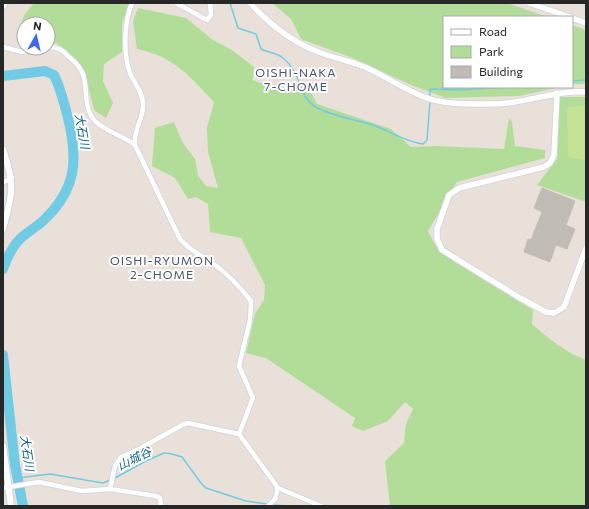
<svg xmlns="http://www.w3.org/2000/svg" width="589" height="509" viewBox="0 0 589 509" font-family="Commissioner,'Noto Sans JP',sans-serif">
<rect width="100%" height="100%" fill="#e9e1d9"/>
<g fill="#b2dd98">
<path d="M34,3H130L122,23V52L104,64L103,81L113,103L106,118L95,111C89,95 88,73 78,61C72,54 63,48 56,43L48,44V24H24L23,47L17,36L24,15Z"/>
<polygon points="272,3 507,3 548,17 444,17 444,87 560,87 519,96 446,98 411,85 355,59 301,39 291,19"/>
<path d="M138,8L186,18L213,40L232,50L254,67L253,80L284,92L290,83L312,94L317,104L391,129L411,147L436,146L504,149L509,118L512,122L515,146L545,150V158L457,182L428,231L434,243L453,261L533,310L532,324C548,338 565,352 586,360V506H390L385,461L404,443L406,424L413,409L405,402L388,421L363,431L352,426L355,418L266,358L246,353L255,314L264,300L265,285L241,238L210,232L208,204L196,197L188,199L175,178L152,166L155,128L174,122L183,143L195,159L198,176L206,186L218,188L208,152L207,128L214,102C188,75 175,57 137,49L133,21Z"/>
<polygon points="572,25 586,30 586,84 572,84"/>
<polygon points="559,97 586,97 586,202 537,185 557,159"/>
</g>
<polygon fill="#c5e394" points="586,105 586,160 568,157 567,107"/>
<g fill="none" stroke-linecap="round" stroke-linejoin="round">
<g stroke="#71cbe5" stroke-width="1.5">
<path d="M230,3L238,28L256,34L261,49C269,53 277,53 283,58C302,73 298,95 314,106C332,117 356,119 375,126C392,132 406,142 423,144L427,140L430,101"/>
<polyline points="572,81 586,80"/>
<polyline points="430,97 430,89 460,90 506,87"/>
<polyline points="18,478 50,474 103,483 110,480"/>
<polyline points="113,479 146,461 164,453 172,454 182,457 201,483 206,488 246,501 267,504"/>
<polyline points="271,505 289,506"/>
</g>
<g stroke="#71cbe5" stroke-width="10">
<path d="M3,76L45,71L54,75C61,89 64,103 68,118C78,159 77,188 45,219C38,226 29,231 21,238C12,246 7,258 3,269"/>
<polyline points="3,355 15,465 23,506"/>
</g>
</g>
<polygon fill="#c1bbb6" stroke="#c4bdb3" points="542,188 575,201 566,225 575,229 567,249 556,245 550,262 524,252 528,239 531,240 542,212 534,208"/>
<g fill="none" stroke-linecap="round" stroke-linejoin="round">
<defs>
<g id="minor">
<path d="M132,3C124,21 123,54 130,73C134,83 143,92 143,104C144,119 133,129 135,145L180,239C190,251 203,256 215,265C229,275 240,287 251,301L250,320L239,366L253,398L239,434"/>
<polyline points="176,3 207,20 211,15 210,3"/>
<polyline points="3,47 22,52 42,48"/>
<path d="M48,47C58,47 63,50 69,57C74,61 80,67 83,74C88,89 83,108 95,121C104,131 124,136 135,145"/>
<polyline points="3,183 12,177"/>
<polyline points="3,488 39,482 82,491 110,489 156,496 160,498 161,506"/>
<polyline points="110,489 115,466 121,457 141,448 182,425 188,423 239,434 278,488 321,506"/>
<polyline points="268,506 275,499 278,488"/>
</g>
<g id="tertiary">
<path d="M250,3C271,26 294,44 324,54C338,59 354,62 367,68C386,77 404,89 424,97C444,105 471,104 493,104C525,104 554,90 586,92"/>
<polyline points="529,3 570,17"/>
<polyline points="572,18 586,23"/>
<polyline points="557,93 554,155 550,163 544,167 459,188 449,195 437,229 437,239 442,250 520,298 546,312 554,313 564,307 586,248"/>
</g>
<g id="secondary">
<polyline points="3,6 5,3"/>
<path d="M3,149C15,185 13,193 3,229"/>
<polyline points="3,446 11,506"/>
</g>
</defs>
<use href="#minor" stroke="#ced2df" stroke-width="6"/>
<use href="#tertiary" stroke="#ced2df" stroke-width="7"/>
<use href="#secondary" stroke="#ced2df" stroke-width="8"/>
<use href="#minor" stroke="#fff" stroke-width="4.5"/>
<use href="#tertiary" stroke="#fff" stroke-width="5.5"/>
<use href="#secondary" stroke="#fff" stroke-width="6"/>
</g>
<g text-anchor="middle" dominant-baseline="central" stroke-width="4" stroke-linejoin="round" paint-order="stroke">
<g font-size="12" letter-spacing="1" fill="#4b5474" stroke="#fff">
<text x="296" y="72">OISHI-NAKA<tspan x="296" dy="14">7-CHOME</tspan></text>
<text x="162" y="260">OISHI-RYUMON<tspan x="162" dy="14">2-CHOME</tspan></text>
</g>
<g font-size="12" font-style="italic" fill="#15688c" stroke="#fff">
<text transform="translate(83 131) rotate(80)">大石川</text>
<text transform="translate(28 453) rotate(82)">大石川</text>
<text transform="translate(134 458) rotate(-26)">山城谷</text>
</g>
</g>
<rect width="589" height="509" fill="none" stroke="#272727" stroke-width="8"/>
<rect x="443" y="16" width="130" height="72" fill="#ffffff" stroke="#a9a9a9"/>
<rect x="451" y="29" width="20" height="6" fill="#ffffff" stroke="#a9a9a9"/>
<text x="479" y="36" font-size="12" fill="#272727">Road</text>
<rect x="451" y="46" width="20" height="12" fill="#b2dd98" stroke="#a9a9a9"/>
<text x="479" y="56" font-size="12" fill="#272727">Park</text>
<rect x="451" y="66" width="20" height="12" fill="#c1bbb6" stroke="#a9a9a9"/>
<text x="479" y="76" font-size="12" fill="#272727">Building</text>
<g transform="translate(36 36) rotate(8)"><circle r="19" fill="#ffffff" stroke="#a9a9a9"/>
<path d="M0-3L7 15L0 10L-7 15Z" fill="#4268ed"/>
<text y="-6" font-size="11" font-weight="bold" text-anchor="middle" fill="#272727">N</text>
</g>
</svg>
